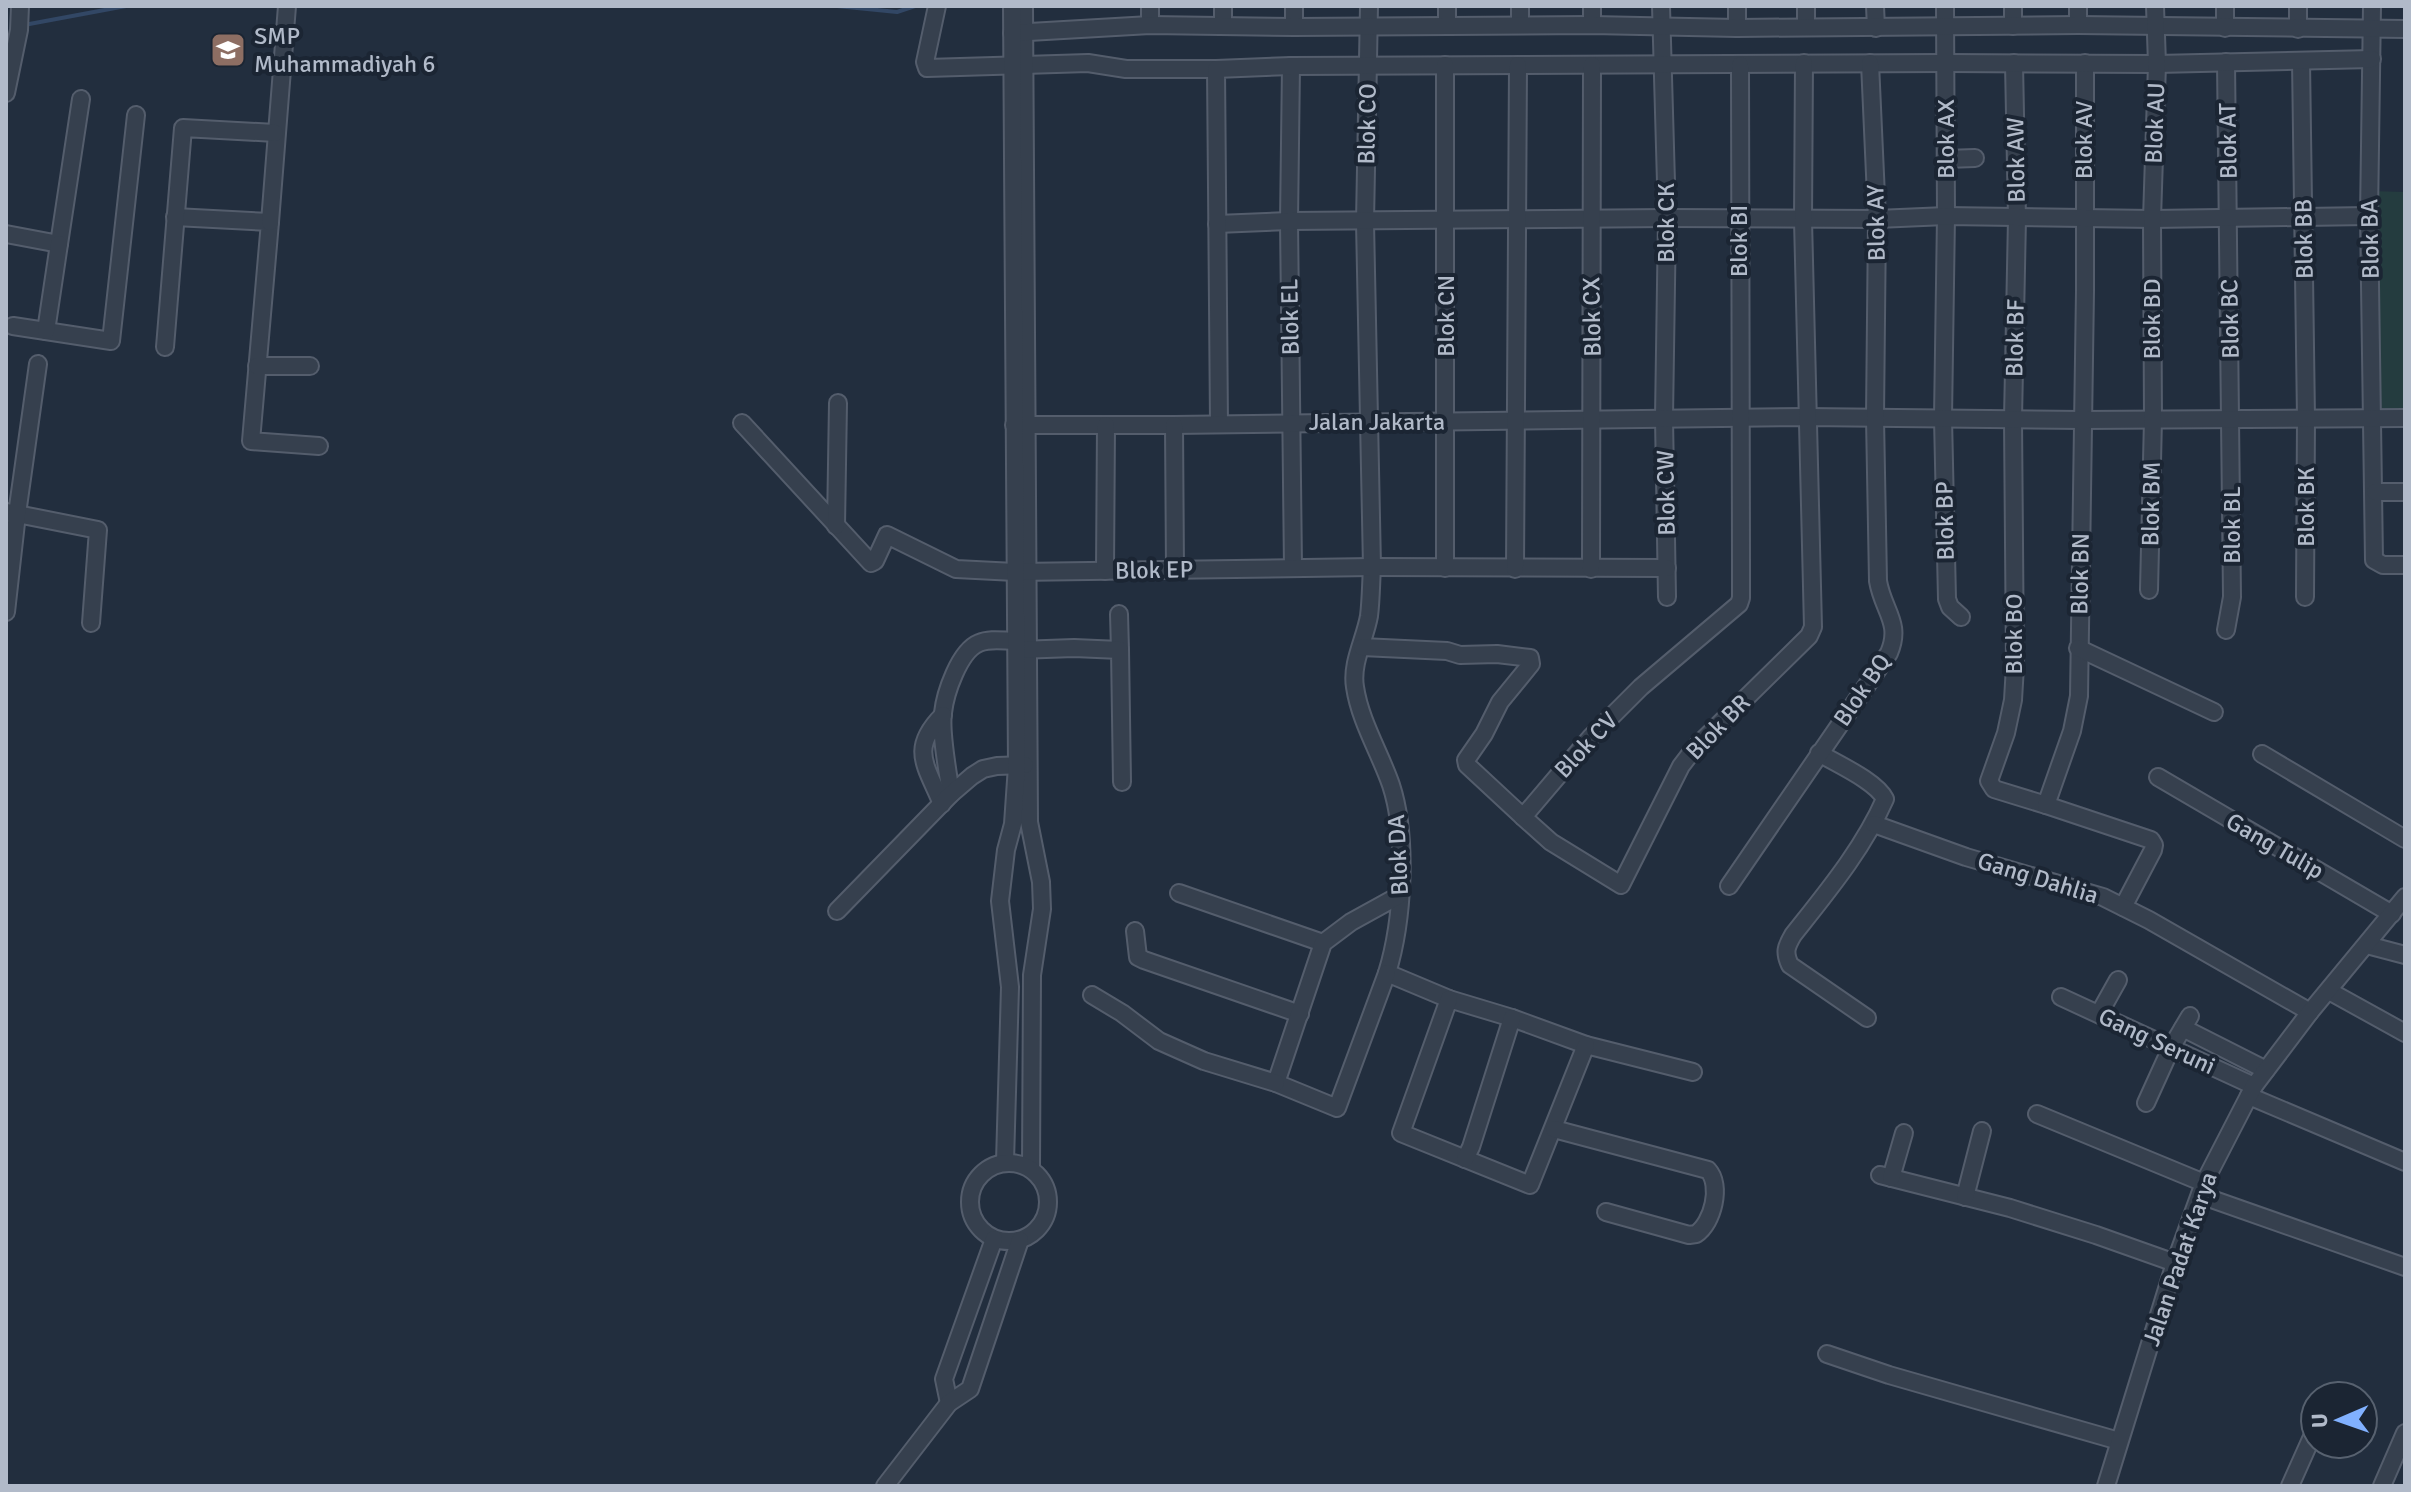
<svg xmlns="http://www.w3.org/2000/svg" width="2411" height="1492" viewBox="0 0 2411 1492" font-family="Signika,sans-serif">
<rect width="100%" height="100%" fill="#222e3e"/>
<polygon fill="#243c3f" points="2370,191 2405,192 2405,418 2374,419"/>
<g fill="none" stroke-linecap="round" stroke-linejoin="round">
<g stroke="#324765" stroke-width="4">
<polyline points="837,6 897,12 915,6"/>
<polyline points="24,25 126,6"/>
</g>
<defs>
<g id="minor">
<polyline points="937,6 925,62 927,68 1088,63 1126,69 1216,69"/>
<polyline points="1024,6 1029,822 1041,882 1042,909 1032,975 1031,1169"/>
<polyline points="1150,6 1150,25"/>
<polyline points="1223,6 1223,26"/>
<polyline points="1294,6 1294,27"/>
<path d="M1369,6L1365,222L1372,567C1371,583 1371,600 1369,616C1365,639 1351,663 1355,687C1360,721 1380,753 1391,785C1408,837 1403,921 1387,973L1449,999L1512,1018L1586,1045L1693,1072"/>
<polyline points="1520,6 1520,25"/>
<polyline points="1592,6 1592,25"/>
<polyline points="1661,6 1667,218 1664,418 1667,597"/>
<polyline points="1737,6 1737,28"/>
<polyline points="1875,6 1876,28"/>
<polyline points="1945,6 1946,216 1943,418 1947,599 1950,607 1961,617"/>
<polyline points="2298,6 2298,29"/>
<polyline points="2372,6 2369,216 2374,560 2383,565 2405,565"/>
<polyline points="1447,25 1447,6"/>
<polyline points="2078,25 2078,6"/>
<polyline points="2013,26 2013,6"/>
<polyline points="1806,27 1806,6"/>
<polyline points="2225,28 2225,6"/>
<polyline points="1012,33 1150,25 1294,27 1592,25 1737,28 2078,25 2405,29"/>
<polyline points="2301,61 2306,418 2305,597"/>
<polyline points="2226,62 2232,597 2226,630"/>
<polyline points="2014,63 2017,218 2013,419 2015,666 2013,700 2006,733 1989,781 1994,789 2046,805"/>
<polyline points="2085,63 2085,291 2079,696 2072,731 2046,805 2151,840 2154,845 2153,850 2123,907"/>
<polyline points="1291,66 1289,221 1293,568"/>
<polyline points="6,93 19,30 20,6"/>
<polyline points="1946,159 1975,158"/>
<polyline points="175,217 270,222 251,441 319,446"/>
<polyline points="270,222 287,6"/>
<polyline points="1217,224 1289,221 1667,218 1877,219 1946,216 2152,219 2369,216"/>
<polyline points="6,234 59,244 81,99"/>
<polyline points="13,326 111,341 136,115"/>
<polyline points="46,331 59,244"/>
<polyline points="165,347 183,128 275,133"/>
<polyline points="257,366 310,366"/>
<polyline points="742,423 871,563 875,561 887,535 956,569 1015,572 1372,567 1667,568"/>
<polyline points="1219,424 1216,69 1291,66 1946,63 2157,64 2372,59"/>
<polyline points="1014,425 1174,425 1807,417 2082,420 2405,418"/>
<polyline points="1174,425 1175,570"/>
<polyline points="2375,492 2405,492"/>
<polyline points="7,512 98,530 91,623"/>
<polyline points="836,526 838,403"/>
<polyline points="1445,568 1445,65"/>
<polyline points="1515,569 1518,65"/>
<polyline points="1591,569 1592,65"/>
<polyline points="1105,571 1106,425"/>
<polyline points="2149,590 2153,419 2152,219 2157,64 2155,6"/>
<polyline points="6,612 17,514 38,364"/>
<polyline points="1119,614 1120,650"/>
<polyline points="1362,647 1447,651 1460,655 1497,654 1530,658 1531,664 1500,702 1484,734 1466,760 1467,765 1523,817 1591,737 1641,687 1739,604 1741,598 1741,559 1740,65"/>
<polyline points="2078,648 2214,712"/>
<polyline points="1018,650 1074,648 1120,650 1122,782"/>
<path d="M1819,753C1837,764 1876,781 1885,799C1863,849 1827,892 1793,935C1786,947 1784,952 1790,965L1867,1018"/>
<polyline points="2262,754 2405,839"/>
<polyline points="2158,777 2392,914"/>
<path d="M951,794C948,773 940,732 943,713C945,694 959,651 979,643C990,638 1004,641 1016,641"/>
<path d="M942,804C926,765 909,749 943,715"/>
<polyline points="1523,817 1551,842 1621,885 1681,766 1694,749 1809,636 1813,627 1803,220 1804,63"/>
<polyline points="1874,824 1966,857 2103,897 2149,920 2310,1012"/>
<path d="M1729,886L1889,653C1902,623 1883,611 1878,581L1875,418L1877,219L1870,63"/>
<polyline points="1179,893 1323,943"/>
<polyline points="837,911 951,794 972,776 983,769 997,766 1025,765"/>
<polyline points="1135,931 1138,957 1144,960 1300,1014"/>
<polyline points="2367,945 2405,955"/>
<polyline points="1387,973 1337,1108 1276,1083 1323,943 1351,922 1400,895"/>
<polyline points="2329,991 2405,1033"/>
<polyline points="1092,995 1122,1013 1159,1041 1204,1061 1276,1083"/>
<polyline points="2061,997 2254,1086"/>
<polyline points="1449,999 1401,1133 1530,1185 1586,1045"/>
<polyline points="2099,1014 2118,980"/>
<polyline points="2183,1028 2266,1070"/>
<polyline points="2249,1096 2405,1162"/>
<polyline points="2146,1103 2171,1048 2190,1016"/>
<polyline points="2037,1114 2204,1183"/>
<path d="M1554,1129L1708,1170C1722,1185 1713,1223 1696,1234L1689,1235L1606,1212"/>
<polyline points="1465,1159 1471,1147 1512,1018"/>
<polyline points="1005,1162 1010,987 1000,901 1006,850 1013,824 1017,766 1012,6"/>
<circle cx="1009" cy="1202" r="39"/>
<polyline points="1880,1175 2010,1208 2096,1235 2175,1263"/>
<polyline points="1891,1178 1904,1133"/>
<polyline points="2200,1195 2405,1267"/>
<polyline points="1965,1197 1982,1131"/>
<polyline points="1827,1354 1889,1375 2119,1441"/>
<polyline points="949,1403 944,1379 994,1239"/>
<polyline points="885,1486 949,1403 970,1389 1020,1240"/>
<polyline points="2106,1486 2175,1263 2204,1183 2254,1086 2310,1012 2405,897"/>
<polyline points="2290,1486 2315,1430"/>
<polyline points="2382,1486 2405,1433"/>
</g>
</defs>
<use href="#minor" stroke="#545d6c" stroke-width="20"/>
<use href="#minor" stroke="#36404e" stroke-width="16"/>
</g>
<defs>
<symbol id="school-square" viewBox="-11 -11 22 22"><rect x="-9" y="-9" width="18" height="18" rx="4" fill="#8d6e63" stroke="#1b2533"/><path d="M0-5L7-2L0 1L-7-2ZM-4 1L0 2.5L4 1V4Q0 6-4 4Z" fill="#fff"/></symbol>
</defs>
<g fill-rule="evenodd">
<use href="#school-square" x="208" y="30" width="40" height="40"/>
</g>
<g text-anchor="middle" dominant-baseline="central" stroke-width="8" stroke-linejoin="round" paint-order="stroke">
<g font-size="24" fill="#b1bac9" stroke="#1b2533" text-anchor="start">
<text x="254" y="36">SMP<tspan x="254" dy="28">Muhammadiyah 6</tspan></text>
</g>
<g font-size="24" fill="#b1bac9" stroke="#1b2533">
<text transform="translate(2155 123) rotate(-88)">Blok AU</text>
<text transform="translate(1367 124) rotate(-89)">Blok CO</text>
<text transform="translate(1946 139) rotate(-90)">Blok AX</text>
<text transform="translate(2084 140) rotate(-90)">Blok AV</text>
<text transform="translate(2228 141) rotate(-91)">Blok AT</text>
<text transform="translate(2016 160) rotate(-91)">Blok AW</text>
<text transform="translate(1666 223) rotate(-90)">Blok CK</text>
<text transform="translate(1876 223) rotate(-91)">Blok AY</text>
<text transform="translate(2304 239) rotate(-91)">Blok BB</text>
<text transform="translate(2370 239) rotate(-91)">Blok BA</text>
<text transform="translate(1739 241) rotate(-90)">Blok BI</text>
<text transform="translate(1446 316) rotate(-90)">Blok CN</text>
<text transform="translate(1290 317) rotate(-91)">Blok EL</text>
<text transform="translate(1592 317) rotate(-91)">Blok CX</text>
<text transform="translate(2152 319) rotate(-90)">Blok BD</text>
<text transform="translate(2230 319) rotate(-91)">Blok BC</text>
<text transform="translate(2015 338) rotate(-89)">Blok BF</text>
<text x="1377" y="422">Jalan Jakarta</text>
<text transform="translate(1666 493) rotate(-91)">Blok CW</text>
<text transform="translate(2151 504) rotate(-89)">Blok BM</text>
<text transform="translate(2306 507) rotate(-90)">Blok BK</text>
<text transform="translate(1945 521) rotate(-91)">Blok BP</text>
<text transform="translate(2232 525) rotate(-90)">Blok BL</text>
<text transform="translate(1154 570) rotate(-1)">Blok EP</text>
<text transform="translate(2080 574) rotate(-89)">Blok BN</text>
<text transform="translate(2014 634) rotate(-90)">Blok BO</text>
<text transform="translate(1862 690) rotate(-56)">Blok BQ</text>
<text transform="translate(1718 727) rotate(-46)">Blok BR</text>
<text transform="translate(1586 745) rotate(-47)">Blok CV</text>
<text transform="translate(2275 846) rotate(30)">Gang Tulip</text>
<text transform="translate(1398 855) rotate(-93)">Blok DA</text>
<text transform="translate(2038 878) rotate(17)">Gang Dahlia</text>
<text transform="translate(2157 1041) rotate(25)">Gang Seruni</text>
<text transform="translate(2180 1259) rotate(-71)">Jalan Padat Karya</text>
</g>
</g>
<rect width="2411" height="1492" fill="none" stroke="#b1bac9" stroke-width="16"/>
<g transform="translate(2339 1420) rotate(268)"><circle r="38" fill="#1b2533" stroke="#57616f" stroke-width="2"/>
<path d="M0-6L14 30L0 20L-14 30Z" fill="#81b1ff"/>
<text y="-12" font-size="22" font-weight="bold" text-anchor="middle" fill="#b1bac9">U</text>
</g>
</svg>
